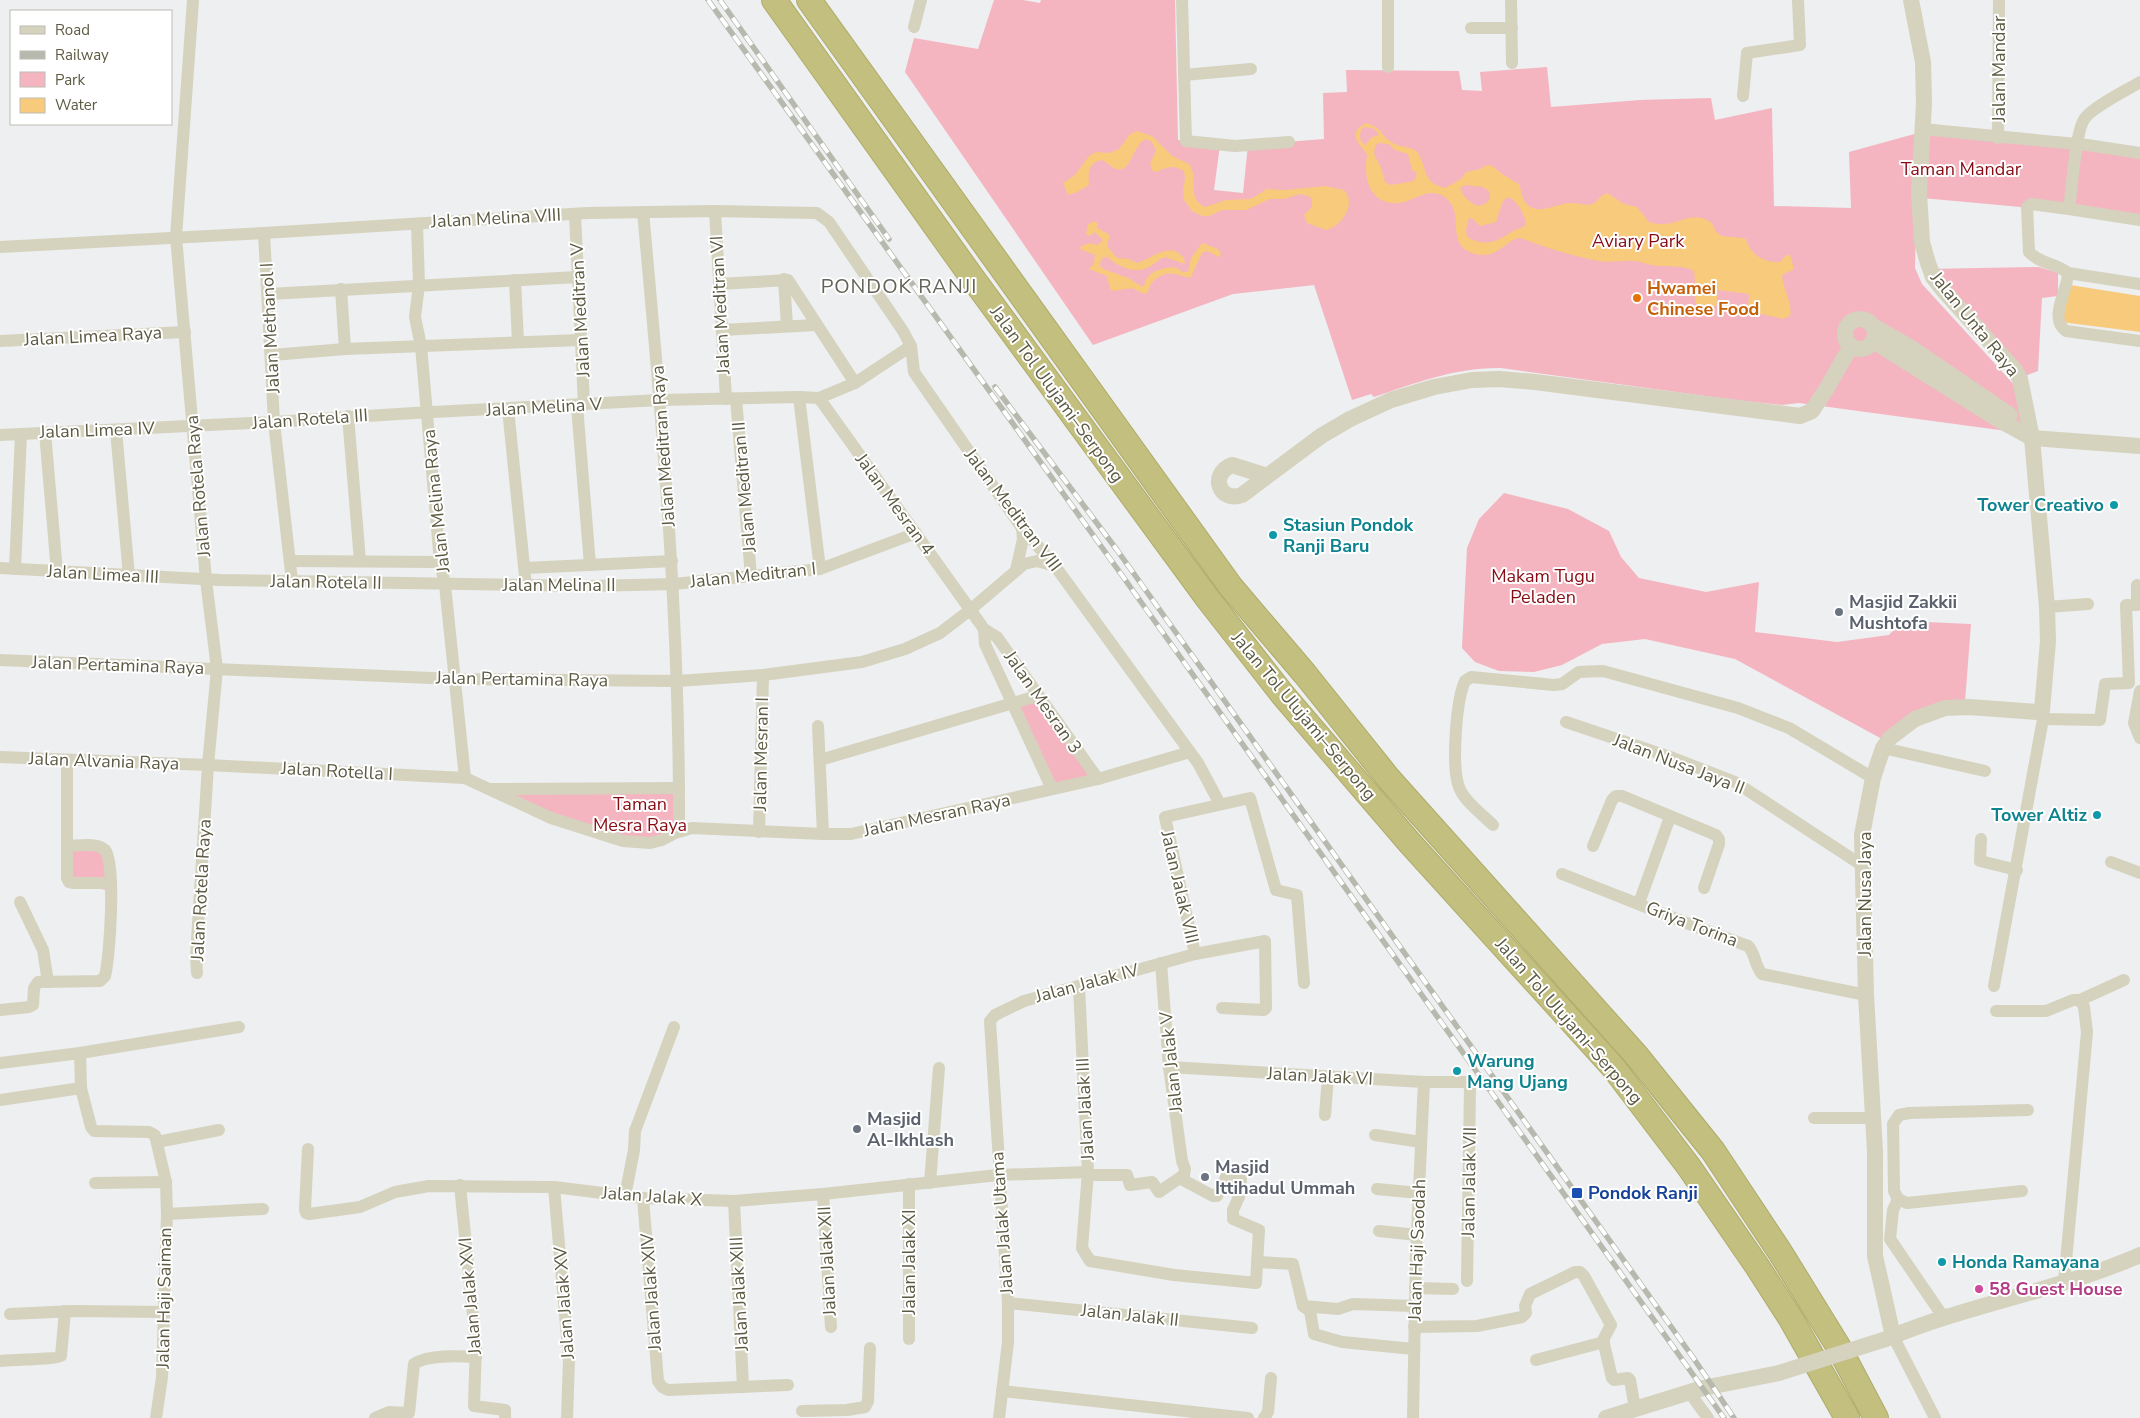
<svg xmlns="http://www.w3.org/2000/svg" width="2140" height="1418" viewBox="0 0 2140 1418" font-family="'Nunito Sans',sans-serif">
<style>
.green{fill:#f4b5c1}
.water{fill:#f7ca7c;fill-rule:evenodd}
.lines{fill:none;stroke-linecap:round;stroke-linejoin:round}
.motorway-casing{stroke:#afab69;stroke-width:26}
.minor{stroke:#d5d2be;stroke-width:12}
.tertiary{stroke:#d5d2be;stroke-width:16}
.motorway{stroke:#c3bf7e;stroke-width:24}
.rail-casing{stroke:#b8b9ae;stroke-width:5.5}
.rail{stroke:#fff;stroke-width:4;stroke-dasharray:11;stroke-linecap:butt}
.tertiary-bridge{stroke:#d5d2be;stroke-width:16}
.food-dot{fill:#e8710a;stroke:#fff;stroke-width:2}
.culture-dot{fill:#0f9aa8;stroke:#fff;stroke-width:2}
.worship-dot{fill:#6b7280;stroke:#fff;stroke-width:2}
.transit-dot{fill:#1a4fb4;stroke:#fff;stroke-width:2}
.hotel-dot{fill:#d1479c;stroke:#fff;stroke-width:2}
.labels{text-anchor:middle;stroke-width:4;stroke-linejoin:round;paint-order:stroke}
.street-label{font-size:18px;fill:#5d5a43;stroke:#fff}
.park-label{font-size:18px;fill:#870b14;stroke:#fff}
.food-label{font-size:18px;font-weight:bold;fill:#c56008;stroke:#fff;text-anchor:start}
.culture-label{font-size:18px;font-weight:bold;fill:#0d838f;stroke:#fff;text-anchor:start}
.worship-label{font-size:18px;font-weight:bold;fill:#5b616d;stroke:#fff;text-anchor:start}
.transit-label{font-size:18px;font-weight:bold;fill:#164399;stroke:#fff;text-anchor:start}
.hotel-label{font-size:18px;font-weight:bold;fill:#b23c85;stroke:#fff;text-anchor:start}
.quarter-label{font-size:20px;letter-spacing:1px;fill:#636359;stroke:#fff}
</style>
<rect width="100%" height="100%" fill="#edeff0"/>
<g class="green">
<path d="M994,0H1023L1040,3L1041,0H1175L1178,140L1220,145L1214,190L1243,193L1248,145L1324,139L1323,93L1347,92L1346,70L1459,71L1462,90L1482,91L1480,72L1547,67L1551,107L1640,100L1711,98L1715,120L1772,108L1774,206L1851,208L1849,152L1918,133L1915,268L1922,284L2018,389L2029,434L1799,403L1782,405L1735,400L1501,368C1457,367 1415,383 1374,397L1371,394L1352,400L1314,285L1233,294L1093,345L905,72L914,38L978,49Z"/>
<polygon points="1919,132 2075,149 2065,211 1922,198"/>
<polygon points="2076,148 2140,157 2140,221 2067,212"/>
<polygon points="2039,267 2058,273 2058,296 2042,298 2038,371 2022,377 1925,269"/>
<polygon points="1504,493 1568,509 1609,531 1621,557 1639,578 1706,592 1759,582 1755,632 1837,642 1889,635 1902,621 1971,624 1965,702 1882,739 1735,659 1645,639 1602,644 1562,665 1534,672 1499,671 1475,662 1462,648 1467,548 1479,519"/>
<polygon points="1036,701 1094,779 1053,786 1018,706"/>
<polygon points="679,788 675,833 637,843 488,789"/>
<polygon points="67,846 106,852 111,892 67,878"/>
</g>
<g class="water">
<path d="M1366,123C1385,129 1379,135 1393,143C1400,148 1413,146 1418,153C1428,170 1422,182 1445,188L1461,179L1466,172L1481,169L1484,166L1491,165L1502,174L1519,184C1521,189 1522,198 1525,202C1536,218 1558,202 1572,203C1579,203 1585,206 1592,204C1598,202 1600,195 1607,193L1624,204L1637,207L1649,222C1678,231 1688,207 1712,223C1719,243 1729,234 1746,239C1750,255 1765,263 1780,262L1786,255H1790L1794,269L1782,275C1783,289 1793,303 1790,316L1783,319L1748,311L1749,294L1718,290L1716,307L1708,304L1701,306L1696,304C1693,294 1696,282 1694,271C1682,265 1673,267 1660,266C1651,266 1643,262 1634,261C1622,260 1611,263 1599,261C1572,256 1547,248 1521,238C1507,237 1498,262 1472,253C1444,243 1467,210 1443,196C1427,187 1415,201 1399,203C1370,206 1363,178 1367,155C1359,142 1346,134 1366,123ZM1366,127L1375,129L1379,135L1372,137L1365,145C1359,141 1359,134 1362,128ZM1378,143L1389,144L1395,150L1408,154L1412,170L1417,173L1414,181L1391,185L1385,182L1380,165L1374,154L1375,146ZM1465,185L1483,187L1490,192C1491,201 1486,204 1478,206C1470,203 1463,197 1460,188ZM1508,197C1517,200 1526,216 1526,225C1521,229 1516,229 1511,232C1497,242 1485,247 1467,237L1466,230L1469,218H1472L1480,226L1496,222L1503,201Z"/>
<path d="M1137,131L1152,136L1172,156L1189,164C1200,179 1185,197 1205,207L1226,200L1251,199L1267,189L1285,190L1325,186L1344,190C1357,203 1342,227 1326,230L1307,223L1304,215L1312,207V200L1309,196L1299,194L1285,199H1270L1246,210H1222L1209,216H1202L1192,211L1184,200L1183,190L1185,178L1184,171C1173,164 1167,167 1156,172L1152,170L1150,163L1156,151L1152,142L1146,139C1133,144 1131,174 1116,169C1111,167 1107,162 1102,160C1088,162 1088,173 1089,185L1077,192L1068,195L1063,183L1075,175L1089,156L1096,152L1109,153L1119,149L1130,134Z"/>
<path d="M1096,221L1098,224L1097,228L1110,235L1107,246L1117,258L1129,259L1137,263C1154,258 1169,240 1184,258L1185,264L1165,257C1157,260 1152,267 1144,269C1133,273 1114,265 1108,257L1102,258L1100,264L1101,268L1128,278L1141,286H1144C1147,271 1161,268 1175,267L1183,272H1188L1191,258L1202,243L1218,249L1221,254L1219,257L1207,251L1202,253L1191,277C1185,278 1181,275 1175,274C1162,271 1150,280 1148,292L1145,294L1132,288L1113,291L1110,289L1107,276L1089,269L1094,263L1095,255L1080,249L1081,246L1090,243L1098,245L1103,240L1095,232L1089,236L1086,234L1088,224Z"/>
<polygon points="2070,285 2140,296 2140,332 2061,322"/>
</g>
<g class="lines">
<defs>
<g id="motorway">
<polyline points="774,0 971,276 1208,599 1283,695 1409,842 1613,1067 1689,1167 1757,1266 1791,1319 1847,1418"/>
<polyline points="809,0 1231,587 1305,674 1389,779 1636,1055 1713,1151 1780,1252 1838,1346 1876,1418"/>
</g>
</defs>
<use href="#motorway" class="motorway-casing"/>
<g class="minor">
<polyline points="193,0 176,237 206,580 217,669 208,765 196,956 197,973"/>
<polyline points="1182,0 1186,141 1235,146 1289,142"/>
<polyline points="1511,0 1512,63"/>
<polyline points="914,27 921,0"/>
<polyline points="1471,28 1512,28"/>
<polyline points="1388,67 1388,0"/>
<polyline points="1184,75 1251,69"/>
<path d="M2140,82C2127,90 2093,107 2085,118C2075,130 2072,191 2069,209L2140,220"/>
<polyline points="1743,96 1747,53 1800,45 1798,0"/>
<polyline points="1922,129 2087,145 2140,153"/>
<polyline points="1998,138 1999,0"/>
<path d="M2069,209L2031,204L2027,207L2029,252C2040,264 2056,263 2068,273L2140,284"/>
<polyline points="715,211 726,399"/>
<path d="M643,212C662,418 680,624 679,831"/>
<polyline points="575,214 584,405"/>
<polyline points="417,224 419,285 415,317 421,346 440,562 445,585 465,778"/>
<polyline points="264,233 274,422 292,581"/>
<polyline points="0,247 264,233 587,213 715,211 817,213 829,222 903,331 911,346 914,372 1022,528 1055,566 1198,763 1220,804"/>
<path d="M2068,273C2068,291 2048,318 2066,331L2140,341"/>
<polyline points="784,279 787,326"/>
<polyline points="515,280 518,342"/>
<polyline points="719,284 788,280 855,383"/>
<polyline points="341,289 345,349"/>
<polyline points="269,294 578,277"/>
<polyline points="722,330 816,325"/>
<polyline points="0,341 185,332"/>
<polyline points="272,355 345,349 581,340"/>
<polyline points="799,397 820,569"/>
<polyline points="819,398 984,629 997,637 1098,779"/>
<polyline points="736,399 751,576"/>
<polyline points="577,406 590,565"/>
<polyline points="508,409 526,586"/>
<polyline points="348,416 360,561"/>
<polyline points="116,430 129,576"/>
<polyline points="45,432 57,572"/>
<polyline points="0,435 274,422 414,413 660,400 799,397 819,398 855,383 911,346"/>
<polyline points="290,561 440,562"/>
<polyline points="0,568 220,580 591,586 674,584 820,569 916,533"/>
<polyline points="525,568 672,561"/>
<polyline points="15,569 21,434"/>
<polyline points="1016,570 1023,539 1022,528"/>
<polyline points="2047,607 2088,604"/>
<polyline points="984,629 985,644 1052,789"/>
<polyline points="0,660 455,679 678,681 763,675 862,662 905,649 940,633 970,610 1024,564 1037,561 1055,566"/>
<polyline points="2140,691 2134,723 2140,738"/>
<polyline points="2043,719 2100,720 2105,684 2129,683 2126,605 2137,605 2137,585"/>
<polyline points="1566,722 1673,758 1735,782 1863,866"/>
<polyline points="818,726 823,834"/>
<polyline points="1883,748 1985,771"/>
<polyline points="0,757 208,765 465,778 551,818 623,841 650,843 662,840 675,833 692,828 823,834 851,834 1098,779 1190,752"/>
<polyline points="67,760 67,878 69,882 74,883 111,883"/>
<polyline points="820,760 1037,696"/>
<polyline points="492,789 679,788"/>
<path d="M1493,825C1482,814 1462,800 1458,784C1452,763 1456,700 1465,681L1471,677L1554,685L1562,684L1579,672L1603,671L1738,708L1789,728L1873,778"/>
<polyline points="759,832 763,675"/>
<polyline points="1981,839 1980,861 2017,870"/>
<polyline points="1593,846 1612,800 1616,796 1622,796 1716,835 1719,839 1719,844 1704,888"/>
<polyline points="2111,862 2140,873"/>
<path d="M1562,874C1624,898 1686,924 1748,946C1756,954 1754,965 1762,974L1866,995"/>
<polyline points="20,902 43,950 48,982"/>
<polyline points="1639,903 1670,817"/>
<polyline points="1195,954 1165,817 1250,798 1276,890 1297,895 1304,983"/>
<polyline points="1079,986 1088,1172 1082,1248 1090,1261 1174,1275 1256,1283 1259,1230 1233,1219 1233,1210 1239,1197 1241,1180 1227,1175 1217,1196 1213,1196 1183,1180 1185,1169 1182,1161 1169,1067 1161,963"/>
<polyline points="1994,986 2043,719 2042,710"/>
<polyline points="2080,1000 2124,980"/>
<path d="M0,1010L29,1007L33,1005L34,988L38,982L100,981L105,976C110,957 116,863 105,850C98,842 77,846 67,846"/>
<polyline points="1996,1011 2046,1011 2073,1000 2080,1000 2084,1007 2087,1032 2064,1283"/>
<polyline points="80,1053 239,1027"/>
<polyline points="0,1063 80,1053 81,1088 91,1127 94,1131 149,1132 155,1135 166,1182 167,1214"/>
<polyline points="1169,1067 1424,1082 1467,1082 1470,1086 1467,1281"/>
<polyline points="0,1100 81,1088"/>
<polyline points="1325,1115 1328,1077"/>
<polyline points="1814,1118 1873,1118"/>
<polyline points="1375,1135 1421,1142"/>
<polyline points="157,1142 219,1130"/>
<polyline points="308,1149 305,1209 306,1213 309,1214 360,1207 395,1192 429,1186 554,1187 643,1198 734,1201 823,1194 998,1175 1088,1172"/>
<polyline points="1087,1175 1127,1175 1130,1185 1152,1182 1159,1192 1184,1175"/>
<polyline points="95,1183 166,1182"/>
<polyline points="930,1183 939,1068"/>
<polyline points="909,1184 909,1339"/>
<polyline points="460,1185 476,1345 474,1406 505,1410 505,1418"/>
<polyline points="554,1187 569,1360 567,1418"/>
<polyline points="1377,1189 1419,1193"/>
<polyline points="2022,1191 1907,1203 1898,1199 1894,1191 1893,1124 1899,1115 1909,1113 2028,1110"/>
<polyline points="823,1194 831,1327"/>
<polyline points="625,1196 634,1150 635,1131 674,1027"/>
<polyline points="643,1198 658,1381 662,1387 668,1390 788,1385"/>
<polyline points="1898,1199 1893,1210 1890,1239 1944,1318"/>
<polyline points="734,1201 743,1387"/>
<polyline points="1379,1231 1417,1235"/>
<polyline points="1257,1262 1293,1264 1303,1306 1310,1311 1314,1334 1342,1342 1414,1349"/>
<polyline points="1415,1288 1453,1289"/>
<polyline points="1008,1303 1252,1328"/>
<polyline points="1303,1306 1338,1309 1353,1304 1415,1306"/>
<polyline points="10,1314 75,1311 164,1312"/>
<polyline points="1414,1327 1477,1326 1522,1317 1526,1313 1525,1306 1530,1294 1575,1272 1580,1272 1584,1276 1611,1325 1603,1340 1612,1378 1614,1380 1628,1378 1630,1380 1635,1408"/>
<polyline points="1893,1336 1935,1418"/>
<polyline points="1536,1360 1604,1342"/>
<path d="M0,1361C10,1360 58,1359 61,1356L65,1311"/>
<polyline points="1002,1391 1248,1418"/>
<polyline points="1689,1392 1708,1418"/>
<polyline points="802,1411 847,1410 865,1407 868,1401 870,1348"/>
<polyline points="156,1418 162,1377 167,1214 263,1209"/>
<path d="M375,1418L389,1412L409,1413L414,1364C428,1354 460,1356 476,1357"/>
<polyline points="999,1418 1008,1342 1008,1303 990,1021 995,1015 1024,1001 1195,954 1265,941 1266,1008 1264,1010 1222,1008"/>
<polyline points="1264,1418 1268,1412 1271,1378"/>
<polyline points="1413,1418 1416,1254 1424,1082"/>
</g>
<g class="tertiary">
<circle cx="1860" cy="334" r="15"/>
<polyline points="1873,326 1913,349 2010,415"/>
<polyline points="1873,341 1999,420 2032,438 2140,446"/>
<path d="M1267,476L1232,465C1209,474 1219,503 1242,495L1321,436L1350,419L1391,400L1434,387L1472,380L1499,379L1535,382L1800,416L1812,411L1827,388L1851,346"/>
<polyline points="1893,1336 1875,1256 1875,1151 1866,995 1862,835 1873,778 1883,748 1890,738 1915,719 1945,708 1969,707 2037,712 2042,710 2048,641 2047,607 2032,438 2020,379 2015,370 1944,291 1933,277 1928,263 1922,242 1919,193 1924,103 1923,62 1911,0"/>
<path d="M1886,1339C1969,1304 2058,1291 2140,1255"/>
<polyline points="1606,1418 1703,1388 1779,1373"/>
</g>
<use href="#motorway" class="motorway"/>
<defs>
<g id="rail">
<polyline points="708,0 1106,553 1724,1418"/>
<polyline points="720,0 889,239"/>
<polyline points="995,387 1117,550 1692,1356 1734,1418"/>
</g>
</defs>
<use href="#rail" class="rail-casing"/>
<use href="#rail" class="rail"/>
<polyline class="tertiary-bridge" points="1779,1373 1886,1339"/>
</g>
<circle class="food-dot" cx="1637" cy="298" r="5"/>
<g class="culture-dot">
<circle cx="2114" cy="505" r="5"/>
<circle cx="1273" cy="535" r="5"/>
<circle cx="2097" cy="815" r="5"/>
<circle cx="1457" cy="1071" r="5"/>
<circle cx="1942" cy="1262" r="5"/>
</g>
<g class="worship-dot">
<circle cx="1839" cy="612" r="5"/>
<circle cx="857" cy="1129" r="5"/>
<circle cx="1205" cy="1177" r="5"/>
</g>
<rect class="transit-dot" x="1571" y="1187" width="12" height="12" rx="2.5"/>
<circle class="hotel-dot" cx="1979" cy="1289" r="5"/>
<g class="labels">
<g class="street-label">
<text transform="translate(1999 69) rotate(-90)" y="6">Jalan Mandar</text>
<text transform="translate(496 218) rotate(-3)" y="6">Jalan Melina VIII</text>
<text transform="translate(720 305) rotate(-93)" y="6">Jalan Meditran VI</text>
<text transform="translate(580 310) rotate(-93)" y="6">Jalan Meditran V</text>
<text transform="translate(1975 324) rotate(51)" y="6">Jalan Unta Raya</text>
<text transform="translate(270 328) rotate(-93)" y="6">Jalan Methanol I</text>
<text transform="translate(93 336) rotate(-3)" y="6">Jalan Limea Raya</text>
<text transform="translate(1057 394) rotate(54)" y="6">Jalan Tol Ulujami–Serpong</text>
<text transform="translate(544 407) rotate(-3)" y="6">Jalan Melina V</text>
<text transform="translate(310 419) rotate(-4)" y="6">Jalan Rotela III</text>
<text transform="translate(97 430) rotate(-2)" y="6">Jalan Limea IV</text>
<text transform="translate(663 446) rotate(-94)" y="6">Jalan Meditran Raya</text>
<text transform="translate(198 486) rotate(-95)" y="6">Jalan Rotela Raya</text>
<text transform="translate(744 487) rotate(-95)" y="6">Jalan Meditran II</text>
<text transform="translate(436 501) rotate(-96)" y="6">Jalan Melina Raya</text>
<text transform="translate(895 504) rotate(54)" y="6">Jalan Mesran 4</text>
<text transform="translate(1013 510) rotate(53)" y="6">Jalan Meditran VIII</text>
<text transform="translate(103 574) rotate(3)" y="6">Jalan Limea III</text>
<text transform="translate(753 575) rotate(-6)" y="6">Jalan Meditran I</text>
<text transform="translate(326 582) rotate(1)" y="6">Jalan Rotela II</text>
<text x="559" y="591">Jalan Melina II</text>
<text transform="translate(118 665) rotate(2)" y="6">Jalan Pertamina Raya</text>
<text transform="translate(522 679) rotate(1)" y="6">Jalan Pertamina Raya</text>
<text transform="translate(1043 702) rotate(55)" y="6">Jalan Mesran 3</text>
<text transform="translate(1304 716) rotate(50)" y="6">Jalan Tol Ulujami–Serpong</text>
<text transform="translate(761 754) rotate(-89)" y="6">Jalan Mesran I</text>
<text transform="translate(104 761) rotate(2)" y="6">Jalan Alvania Raya</text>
<text transform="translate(1679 764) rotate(21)" y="6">Jalan Nusa Jaya II</text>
<text transform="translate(337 771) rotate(3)" y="6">Jalan Rotella I</text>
<text transform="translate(937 815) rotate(-12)" y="6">Jalan Mesran Raya</text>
<text transform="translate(1180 887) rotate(77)" y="6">Jalan Jalak VIII</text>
<text transform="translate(201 890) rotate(-87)" y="6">Jalan Rotela Raya</text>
<text transform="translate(1865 894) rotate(-90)" y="6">Jalan Nusa Jaya</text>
<text transform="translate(1692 924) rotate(21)" y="6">Griya Torina</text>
<text transform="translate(1087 983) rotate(-15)" y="6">Jalan Jalak IV</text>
<text transform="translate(1569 1021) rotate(49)" y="6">Jalan Tol Ulujami–Serpong</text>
<text transform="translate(1171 1062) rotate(-96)" y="6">Jalan Jalak V</text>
<text transform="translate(1320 1076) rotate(3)" y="6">Jalan Jalak VI</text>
<text transform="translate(1085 1109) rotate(-93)" y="6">Jalan Jalak III</text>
<text transform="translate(1469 1182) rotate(-89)" y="6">Jalan Jalak VII</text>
<text transform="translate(652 1196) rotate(4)" y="6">Jalan Jalak X</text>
<text transform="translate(1002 1223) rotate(-94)" y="6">Jalan Jalak Utama</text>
<text transform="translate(1417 1250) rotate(-88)" y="6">Jalan Haji Saodah</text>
<text transform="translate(827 1261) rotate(-93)" y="6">Jalan Jalak XII</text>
<text transform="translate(909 1262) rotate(-90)" y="6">Jalan Jalak XI</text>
<text transform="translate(651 1292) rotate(-94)" y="6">Jalan Jalak XIV</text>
<text transform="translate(739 1294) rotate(-93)" y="6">Jalan Jalak XIII</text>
<text transform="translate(470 1296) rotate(-95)" y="6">Jalan Jalak XVI</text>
<text transform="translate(164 1298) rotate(-89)" y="6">Jalan Haji Saiman</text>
<text transform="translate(564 1303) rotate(-94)" y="6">Jalan Jalak XV</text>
<text transform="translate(1130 1315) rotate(6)" y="6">Jalan Jalak II</text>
</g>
<g class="park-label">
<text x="1961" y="175">Taman Mandar</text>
<text x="1638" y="247">Aviary Park</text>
<text x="1543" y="582">Makam Tugu<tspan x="1543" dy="21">Peladen</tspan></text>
<text x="640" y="810">Taman<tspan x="640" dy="21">Mesra Raya</tspan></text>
</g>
<g class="food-label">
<text x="1647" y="294">Hwamei<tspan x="1647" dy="21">Chinese Food</tspan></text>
</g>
<g class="culture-label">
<text x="2104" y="511" text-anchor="end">Tower Creativo</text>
<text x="1283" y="531">Stasiun Pondok<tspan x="1283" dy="21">Ranji Baru</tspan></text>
<text x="2087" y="821" text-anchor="end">Tower Altiz</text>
<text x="1467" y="1067">Warung<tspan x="1467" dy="21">Mang Ujang</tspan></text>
<text x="1952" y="1268">Honda Ramayana</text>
</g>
<g class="worship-label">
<text x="1849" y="608">Masjid Zakkii<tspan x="1849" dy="21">Mushtofa</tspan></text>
<text x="867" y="1125">Masjid<tspan x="867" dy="21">Al-Ikhlash</tspan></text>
<text x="1215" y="1173">Masjid<tspan x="1215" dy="21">Ittihadul Ummah</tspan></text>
</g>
<g class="transit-label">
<text x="1588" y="1199">Pondok Ranji</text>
</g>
<g class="hotel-label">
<text x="1989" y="1295">58 Guest House</text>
</g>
<g class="quarter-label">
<text x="899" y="293">PONDOK RANJI</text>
</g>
</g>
<rect x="10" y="10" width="162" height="115" fill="#ffffff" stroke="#bebdb4"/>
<rect x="20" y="26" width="25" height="8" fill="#d5d2be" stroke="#bebdb4"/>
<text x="55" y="35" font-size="15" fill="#5d5a43">Road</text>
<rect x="20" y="51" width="25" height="8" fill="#b8b9ae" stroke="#bebdb4"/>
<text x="55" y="60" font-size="15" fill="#5d5a43">Railway</text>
<rect x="20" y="72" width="25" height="15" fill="#f4b5c1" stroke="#bebdb4"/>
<text x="55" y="85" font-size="15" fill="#5d5a43">Park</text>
<rect x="20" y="98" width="25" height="15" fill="#f7ca7c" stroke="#bebdb4"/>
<text x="55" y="110" font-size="15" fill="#5d5a43">Water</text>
</svg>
